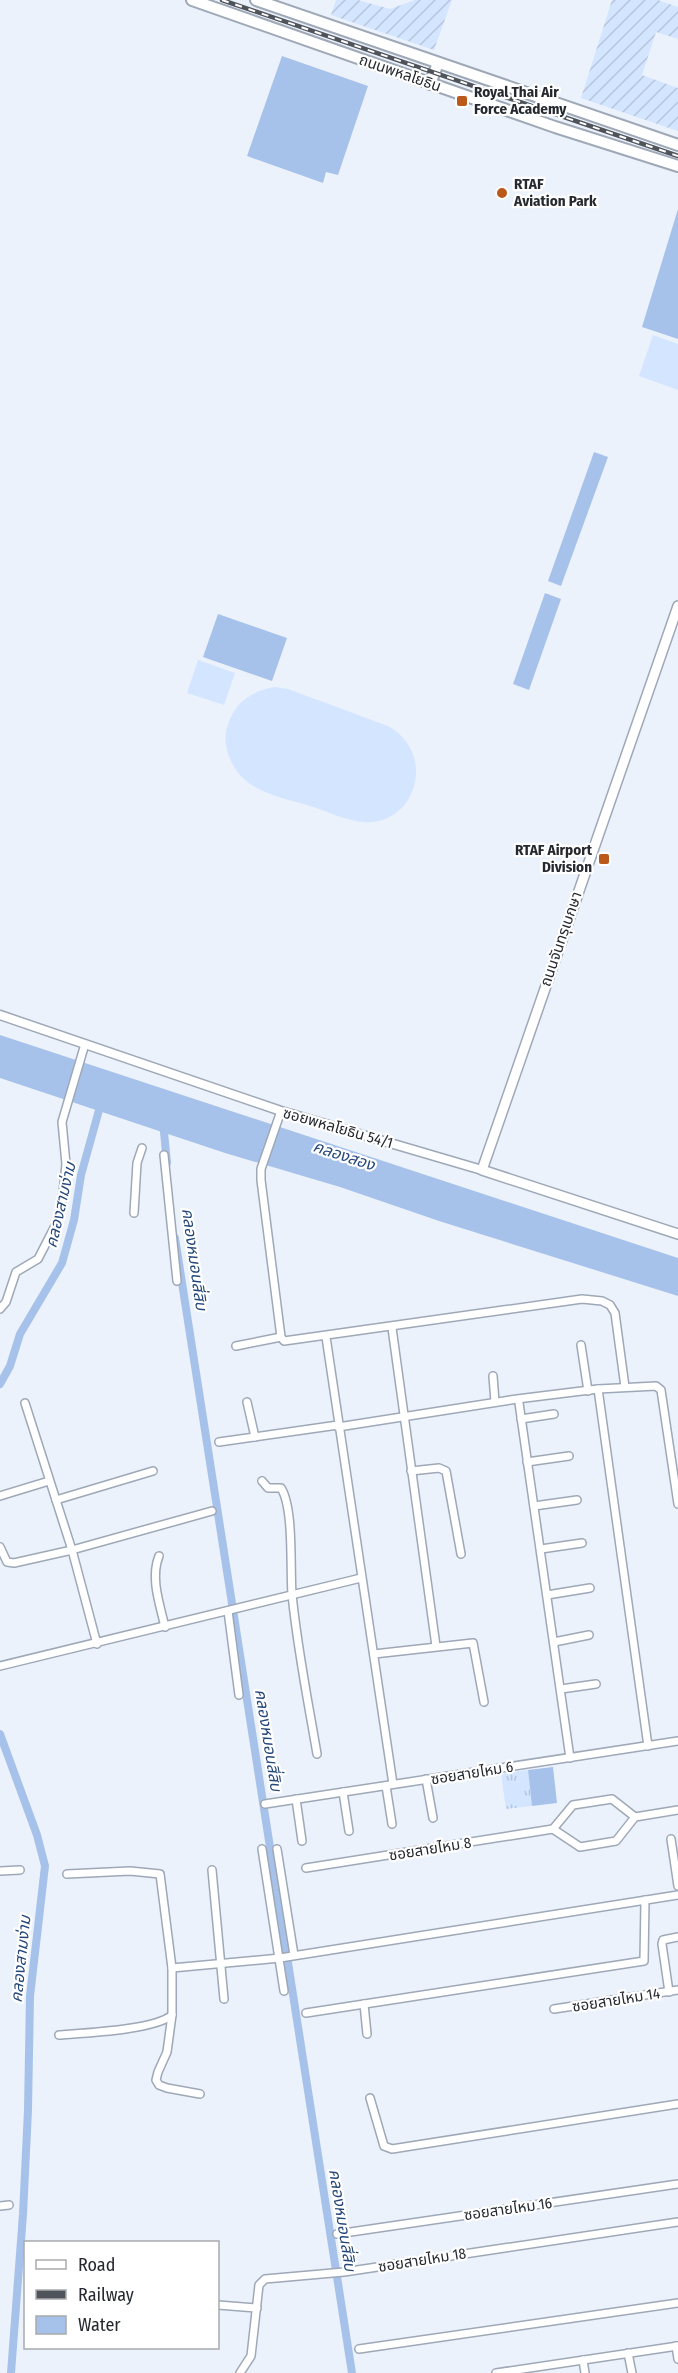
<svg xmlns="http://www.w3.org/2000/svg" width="678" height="2373" viewBox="0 0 678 2373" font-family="'Fira Sans Condensed','Noto Sans Thai',sans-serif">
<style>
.grass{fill:#d3e5ff}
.park{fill:url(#park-tufts)}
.garden{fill:url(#garden-furrows)}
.water{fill:#a7c2ea}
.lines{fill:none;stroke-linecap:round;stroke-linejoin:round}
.canal{stroke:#a7c2ea;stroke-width:8}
.minor-casing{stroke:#9ea8b7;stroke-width:10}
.tertiary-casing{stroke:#9ea8b7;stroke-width:11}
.secondary-casing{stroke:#9ea8b7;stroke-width:12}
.primary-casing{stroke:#9ea8b7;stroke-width:14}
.minor{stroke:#fff;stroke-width:7}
.tertiary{stroke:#fff;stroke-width:8}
.secondary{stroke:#fff;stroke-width:9}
.primary{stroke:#fff;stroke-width:10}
.rail-casing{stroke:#4f535a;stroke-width:4.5}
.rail{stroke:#fff;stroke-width:2;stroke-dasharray:7;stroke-linecap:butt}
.poi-dot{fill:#ba5919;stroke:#fff;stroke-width:2}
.labels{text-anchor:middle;stroke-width:4.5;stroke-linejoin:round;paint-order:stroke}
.street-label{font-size:15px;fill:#262a30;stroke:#fff}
.poi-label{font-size:15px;font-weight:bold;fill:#262a30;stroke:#fff;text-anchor:start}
.water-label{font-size:16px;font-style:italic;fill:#254779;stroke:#fff}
</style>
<defs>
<pattern id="park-tufts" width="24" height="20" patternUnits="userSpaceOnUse" patternTransform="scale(1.5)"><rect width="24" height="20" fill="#d3e5ff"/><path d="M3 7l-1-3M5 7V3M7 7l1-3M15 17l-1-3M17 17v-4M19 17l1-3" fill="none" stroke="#b5c5db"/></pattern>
<pattern id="garden-furrows" width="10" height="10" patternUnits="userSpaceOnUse" patternTransform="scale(1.5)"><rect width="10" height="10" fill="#d3e5ff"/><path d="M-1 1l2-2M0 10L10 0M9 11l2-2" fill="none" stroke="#b5c5db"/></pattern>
</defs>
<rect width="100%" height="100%" fill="#ebf2fc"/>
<g class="grass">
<polygon points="653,335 678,344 678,390 639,376"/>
<polygon points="198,660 235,673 224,705 187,693"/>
<path d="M275,687L288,689L388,726C404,735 415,750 416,769C417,800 394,825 362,822C345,820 326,811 310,806C287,799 261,795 243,778C231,767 222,745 227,728C233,704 250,691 275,687Z"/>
</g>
<polygon class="park" points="528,1770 532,1806 506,1809 501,1774"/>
<g class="garden">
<polygon points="336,0 358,0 390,9 415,0 452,0 434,50 331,15"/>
<polygon points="612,0 658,0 678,7 678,39 656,32 642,75 678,88 678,131 581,98"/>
</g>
<g class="water">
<polygon points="282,56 368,86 338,175 326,172 323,183 247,156"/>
<polygon points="678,209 678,339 642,327"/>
<polygon points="594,452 608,457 561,586 548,581"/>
<polygon points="545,593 561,599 529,690 513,684"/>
<polygon points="218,614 287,638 272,681 203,657"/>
<polygon points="0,1035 678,1258 678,1296 439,1221 340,1187 225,1153 0,1078"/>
<polygon points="553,1767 557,1803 532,1806 528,1770"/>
</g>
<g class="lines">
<g class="canal">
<polyline points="163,1122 167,1163"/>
<polyline points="175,1238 352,2373"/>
<polyline points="0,1384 10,1366 20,1334 62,1263 74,1220 81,1175 101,1103"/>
<polyline points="0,1734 37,1835 45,1866 30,1996 28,2110 23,2214 11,2373"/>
</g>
<defs>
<g id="minor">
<polyline points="281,1111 261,1169 261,1180 281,1337 284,1341 582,1299 602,1301 610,1305 615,1313 625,1387"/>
<polyline points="164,1155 177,1281"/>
<polyline points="134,1213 137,1163 142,1148"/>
<polyline points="0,1309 6,1302 16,1272 38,1259 56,1224 62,1203 66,1164 62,1122 85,1044"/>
<polyline points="392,1328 436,1646"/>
<polyline points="326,1337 393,1784"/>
<polyline points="581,1345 588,1391"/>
<polyline points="236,1346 281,1337"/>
<polyline points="493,1376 495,1402"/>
<polyline points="598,1389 648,1746"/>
<polyline points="247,1402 255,1437"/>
<polyline points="25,1403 72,1550 97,1644"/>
<polyline points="519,1403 570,1758"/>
<polyline points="521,1419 554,1414"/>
<polyline points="338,1427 517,1399 598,1389 656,1386 661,1390 678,1504"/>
<polyline points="219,1442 338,1425"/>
<polyline points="527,1462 569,1456"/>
<polyline points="411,1471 439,1468 446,1471 461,1554"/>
<path d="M262,1481L268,1488H281C294,1508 290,1569 292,1594C297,1647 308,1701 317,1754"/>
<polyline points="0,1496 49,1481"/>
<polyline points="56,1500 153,1471"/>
<polyline points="534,1506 577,1500"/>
<polyline points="0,1547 7,1562 14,1563 72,1550 212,1511"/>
<polyline points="541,1549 582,1543"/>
<path d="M159,1556C150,1578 160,1605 165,1627"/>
<polyline points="547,1595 590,1588"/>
<polyline points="228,1611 239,1695"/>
<polyline points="554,1642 589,1635"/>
<polyline points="374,1654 473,1643 484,1702"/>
<polyline points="0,1666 361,1578"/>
<polyline points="561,1689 596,1684"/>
<polyline points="426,1779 433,1818"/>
<polyline points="386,1786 392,1824"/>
<polyline points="343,1792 349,1831"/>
<polyline points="296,1799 302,1841"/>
<polyline points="265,1804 678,1741"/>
<polyline points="553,1829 580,1847 616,1841 635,1817 678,1810"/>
<polyline points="671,1839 678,1886"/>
<polyline points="262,1849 284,1991"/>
<polyline points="277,1849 294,1955"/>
<polyline points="306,1868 553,1829 573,1805 612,1799 635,1817"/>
<polyline points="212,1870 224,1999"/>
<polyline points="0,1871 20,1870"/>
<polyline points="172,1968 280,1958 678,1895"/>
<polyline points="669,1992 662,1944 663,1940 678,1937"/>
<polyline points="364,2004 367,2034"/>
<polyline points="554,2009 678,1990"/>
<polyline points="306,2013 644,1961 645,1900"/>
<polyline points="172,2015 167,2052 158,2072 156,2080 159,2085 167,2088 200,2094"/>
<path d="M59,2035C84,2033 155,2030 172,2015V1968L160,1874L130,1871L67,1874"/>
<polyline points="370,2098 384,2146 392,2149 678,2104"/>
<polyline points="0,2206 9,2205"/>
<polyline points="337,2234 678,2184"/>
<polyline points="218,2305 257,2308"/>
<polyline points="676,2346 678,2359"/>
<polyline points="359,2349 678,2303"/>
<polyline points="628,2353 632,2373"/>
<polyline points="583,2360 585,2373"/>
<polyline points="240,2373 251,2356 259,2285 265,2279 344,2272 678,2222"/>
<polyline points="496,2373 678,2346"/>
</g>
<polyline id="tertiary" points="0,1015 281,1111 482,1170"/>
<polyline id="secondary" points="678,606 482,1170 678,1234"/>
<g id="primary">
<polyline points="192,0 555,127 678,166"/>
<polyline points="256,0 678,145"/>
<polyline points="430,84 438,63"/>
</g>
</defs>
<use href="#minor" class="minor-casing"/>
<use href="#tertiary" class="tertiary-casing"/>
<use href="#secondary" class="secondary-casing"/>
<use href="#primary" class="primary-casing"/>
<use href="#minor" class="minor"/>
<use href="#tertiary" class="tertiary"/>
<use href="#secondary" class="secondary"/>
<use href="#primary" class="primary"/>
<defs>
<polyline id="rail" points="222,0 678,156"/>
</defs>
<use href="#rail" class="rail-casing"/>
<use href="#rail" class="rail"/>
</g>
<g class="poi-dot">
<rect x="456" y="95" width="12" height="12" rx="3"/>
<circle cx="502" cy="193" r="6"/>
<rect x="598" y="853" width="12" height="12" rx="3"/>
</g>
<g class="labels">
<g class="street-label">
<text transform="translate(400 73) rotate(19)" y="5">ถนนพหลโยธิน</text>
<text transform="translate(561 939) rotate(-71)" y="5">ถนนจันทรุเบกษา</text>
<text transform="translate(338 1128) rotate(16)" y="5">ซอยพหลโยธิน 54/1</text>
<text transform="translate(472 1773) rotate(-9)" y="5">ซอยสายไหม 6</text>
<text transform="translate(430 1849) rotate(-9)" y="5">ซอยสายไหม 8</text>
<text transform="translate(616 2000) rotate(-9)" y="5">ซอยสายไหม 14</text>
<text transform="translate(508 2209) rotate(-8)" y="5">ซอยสายไหม 16</text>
<text transform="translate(422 2260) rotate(-9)" y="5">ซอยสายไหม 18</text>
</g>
<g class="poi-label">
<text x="474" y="97">Royal Thai Air<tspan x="474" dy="17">Force Academy</tspan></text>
<text x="514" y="189">RTAF<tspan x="514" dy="17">Aviation Park</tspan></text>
<text x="592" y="855" text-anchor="end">RTAF Airport<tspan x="592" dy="17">Division</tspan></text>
</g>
<g class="water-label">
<text transform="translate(344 1155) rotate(18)" y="6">คลองสอง</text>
<text transform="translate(60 1205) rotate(-77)" y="6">คลองสามง่าม</text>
<text transform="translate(195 1259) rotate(82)" y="6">คลองหมอนสี่สิบ</text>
<text transform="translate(269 1740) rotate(81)" y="6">คลองหมอนสี่สิบ</text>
<text transform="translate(20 1959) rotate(-84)" y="6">คลองสามง่าม</text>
<text transform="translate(343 2220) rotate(81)" y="6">คลองหมอนสี่สิบ</text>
</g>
</g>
<rect x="24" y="2241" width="195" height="108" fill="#ffffff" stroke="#a8aaac" stroke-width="1.5"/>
<rect x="36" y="2260" width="30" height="9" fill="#ffffff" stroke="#a8aaac" stroke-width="1.5"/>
<text x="78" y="2271" font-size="18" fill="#262a30">Road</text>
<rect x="36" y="2290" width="30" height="9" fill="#4f535a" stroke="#a8aaac" stroke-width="1.5"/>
<text x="78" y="2301" font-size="18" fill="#262a30">Railway</text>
<rect x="36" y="2316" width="30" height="18" fill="#a7c2ea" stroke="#a8aaac" stroke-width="1.5"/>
<text x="78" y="2331" font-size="18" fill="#262a30">Water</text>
</svg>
